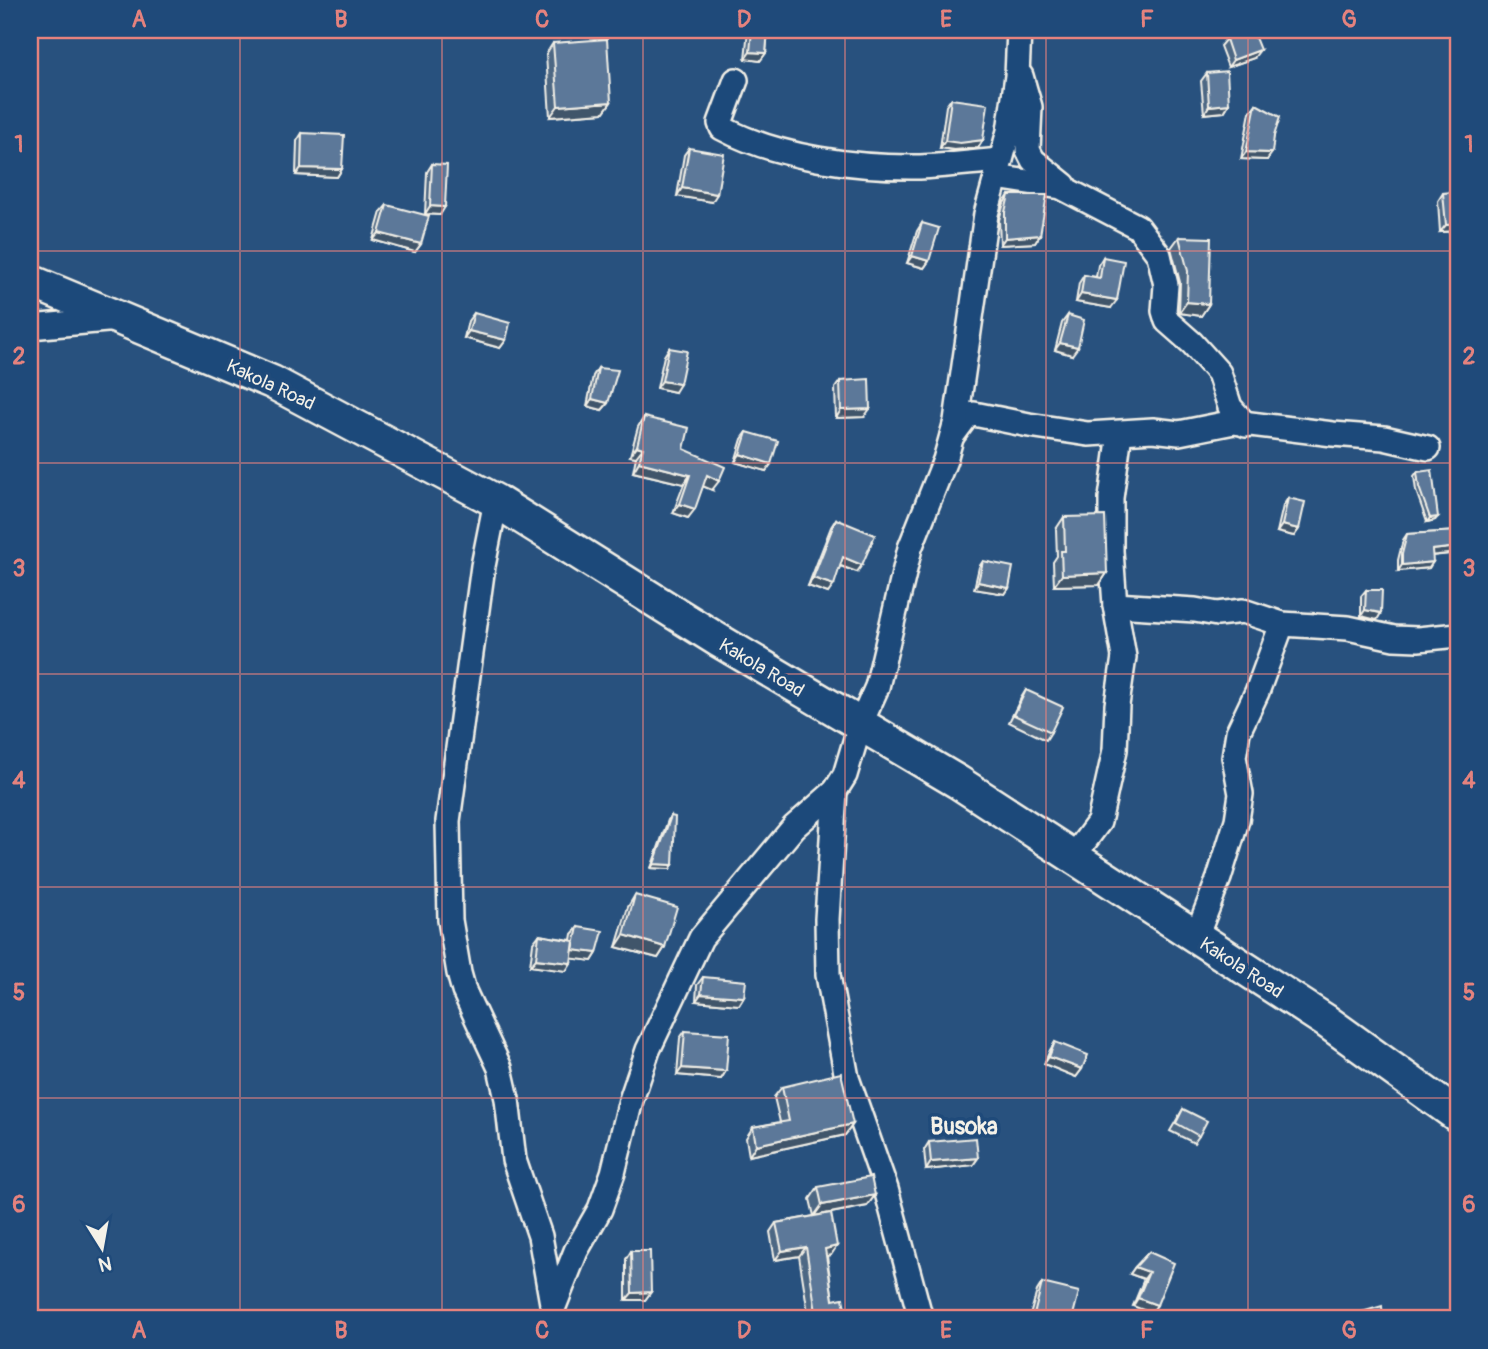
<svg xmlns="http://www.w3.org/2000/svg" width="1488" height="1349" viewBox="0 0 1488 1349" font-family="Pangolin,sans-serif">
<style>
.lines{fill:none;stroke-linecap:round;stroke-linejoin:round}
.minor-casing{stroke:#f4f1e8;stroke-width:28}
.secondary-casing{stroke:#f4f1e8;stroke-width:37}
.minor{stroke:#1f4a7a;stroke-width:23}
.secondary{stroke:#1f4a7a;stroke-width:32}
.wall{fill:#4e6784;stroke:#f4f1e8;stroke-width:2}
.shaded-wall{fill:#40546b;stroke:#f4f1e8;stroke-width:2}
.building{fill:#5b7899;stroke:#f4f1e8;stroke-width:2}
.grid{fill:none;stroke:#e4827e;stroke-width:2;stroke-opacity:0.55}
.labels{text-anchor:middle;stroke-width:7;stroke-linejoin:round;paint-order:stroke}
.street-label{font-size:19px;fill:#f4f1e8;stroke:#1f4a7a}
.quarter-label{font-size:23px;font-weight:bold;fill:#f4f1e8;stroke:#1f4a7a}
.neatline{fill:none;stroke:#e4827e;stroke-width:2.5}
.grid-label{font-size:23px;text-anchor:middle;font-weight:bold;fill:#e4827e}
</style>
<rect width="100%" height="100%" fill="#28517e"/>
<filter id="ink" filterUnits="userSpaceOnUse"><feTurbulence type="fractalNoise" baseFrequency=".0143" numOctaves="2"/><feDisplacementMap in="SourceGraphic" scale="14" xChannelSelector="R" yChannelSelector="G"/><feConvolveMatrix kernelMatrix="1 2 1 2 8 2 1 2 1" color-interpolation-filters="sRGB"/></filter>
<g filter="url(#ink)">
<g class="lines">
<defs>
<g id="minor">
<polyline points="1021,76 1030,107 1028,150 1033,160 1064,185"/>
<path d="M736,80L720,123L722,128C778,158 857,168 920,167C947,166 974,162 1000,160"/>
<polyline points="996,177 1061,187 1138,227 1159,255 1166,285 1164,311 1167,321 1192,343 1219,373 1230,407 1246,425"/>
<polyline points="30,327 118,319"/>
<polyline points="952,436 967,416 974,414 1029,425 1088,434 1153,430 1179,433 1234,422 1333,434 1384,438 1428,448"/>
<polyline points="496,501 483,566 448,821 450,920 459,973 464,991 500,1068 507,1099 514,1160 540,1236 553,1309"/>
<polyline points="1115,605 1195,610 1217,614 1243,611 1282,624 1348,628 1394,638 1418,639 1458,635"/>
<polyline points="1073,857 1099,822 1115,750 1117,705 1124,657 1115,605 1111,551 1111,498 1120,433"/>
<polyline points="1196,937 1219,878 1237,820 1241,794 1234,757 1238,732 1257,692 1282,624"/>
<polyline points="553,1309 576,1251 600,1209 613,1173 631,1100 648,1050 701,938 794,827 835,791"/>
<polyline points="921,1319 886,1189 847,1078 828,975 827,919 835,791 845,775 860,725 877,687 910,548 945,460 956,421 986,214 1009,131 1017,76 1019,30"/>
</g>
<polyline id="secondary" points="30,281 272,382 496,501 718,640 958,782 1326,1021 1458,1116"/>
</defs>
<use href="#minor" class="minor-casing"/>
<use href="#secondary" class="secondary-casing"/>
<use href="#minor" class="minor"/>
<use href="#secondary" class="secondary"/>
</g>
<g class="wall">
<polygon points="748,30 768,30 766,53 760,61 745,59"/>
<polygon points="1226,39 1254,58 1228,67 1220,46"/>
<polygon points="553,43 611,102 603,113 550,117 546,54"/>
<polygon points="1207,73 1229,104 1224,112 1204,114 1201,81"/>
<polygon points="951,99 983,140 978,148 954,150 940,148 946,106"/>
<polygon points="1256,104 1274,136 1267,160 1241,159 1250,112"/>
<polygon points="302,133 342,169 337,177 296,175 297,141"/>
<polygon points="689,148 712,202 677,196 684,155"/>
<polygon points="432,164 440,215 425,214 427,172"/>
<polygon points="1458,192 1458,231 1440,232 1438,201 1443,193"/>
<polygon points="1009,195 1040,235 1035,243 1000,245 999,220 1004,203"/>
<polygon points="387,205 421,244 415,252 373,240 381,212"/>
<polygon points="922,223 929,261 924,268 907,263 917,231"/>
<polygon points="1179,237 1209,304 1201,316 1179,313 1180,282 1171,248"/>
<polygon points="1103,257 1111,308 1076,302 1079,283 1084,275 1096,277 1098,265"/>
<polygon points="474,313 506,340 500,348 464,338 468,321"/>
<polygon points="1068,315 1072,355 1055,350 1062,323"/>
<polygon points="669,348 675,392 657,388 664,356"/>
<polygon points="598,368 608,403 602,410 587,406 593,376"/>
<polygon points="840,381 864,417 836,418 835,388"/>
<polygon points="644,417 684,449 712,490 703,486 688,518 673,513 684,484 633,472 636,457 630,456 638,427"/>
<polygon points="747,432 771,464 766,471 735,462 742,439"/>
<polygon points="1417,472 1435,520 1427,522 1416,491 1414,476"/>
<polygon points="1288,498 1299,529 1294,536 1277,532 1283,506"/>
<polygon points="1064,517 1107,573 1099,585 1054,586 1053,562 1057,556 1056,529"/>
<polygon points="836,519 857,572 840,566 828,593 808,586 831,527"/>
<polygon points="1458,531 1458,553 1432,556 1429,568 1398,571 1398,560 1403,540 1407,534"/>
<polygon points="983,561 1009,588 1005,594 974,589 979,567"/>
<polygon points="1366,590 1377,620 1361,616 1361,596"/>
<polygon points="1026,690 1051,732 1046,740 1009,722 1021,698"/>
<polygon points="671,816 670,869 651,868 668,820"/>
<polygon points="635,895 665,947 658,958 616,947 628,907"/>
<polygon points="578,927 597,953 592,961 571,958 566,971 530,966 533,943 539,935 571,940 572,934"/>
<polygon points="703,977 744,997 739,1005 696,1001 697,985"/>
<polygon points="685,1031 726,1071 721,1079 677,1075 680,1038"/>
<polygon points="1055,1042 1082,1069 1076,1077 1044,1064 1050,1050"/>
<polygon points="782,1087 853,1124 845,1135 749,1156 746,1138 753,1127 780,1122 774,1097"/>
<polygon points="1183,1109 1199,1136 1194,1143 1170,1131"/>
<polygon points="929,1142 978,1158 973,1165 926,1170 924,1150"/>
<polygon points="818,1187 875,1195 867,1206 831,1213 831,1255 827,1256 833,1300 846,1313 841,1319 809,1319 799,1256 775,1260 770,1232 776,1223 814,1216 810,1199"/>
<polygon points="631,1251 651,1292 645,1300 626,1300 626,1259"/>
<polygon points="1149,1252 1157,1305 1151,1313 1133,1306 1144,1279 1130,1274 1135,1267"/>
<polygon points="1042,1283 1072,1319 1029,1319 1037,1291"/>
<polygon points="1362,1312 1383,1319 1357,1319"/>
</g>
<g class="shaded-wall">
<polygon points="1260,50 1254,58 1228,67 1233,60"/>
<polygon points="750,52 766,53 760,61 745,59"/>
<polygon points="611,102 603,113 550,117 558,106"/>
<polygon points="1229,104 1224,112 1204,114 1209,106"/>
<polygon points="983,140 978,148 954,150 940,148 945,141"/>
<polygon points="1246,152 1272,153 1267,160 1241,159"/>
<polygon points="301,168 342,169 337,177 296,175"/>
<polygon points="682,188 717,194 712,202 677,196"/>
<polygon points="430,206 445,207 440,215 425,214"/>
<polygon points="1458,224 1458,231 1440,232 1446,225"/>
<polygon points="379,233 421,244 415,252 373,240"/>
<polygon points="1040,235 1035,243 1000,245 1005,238"/>
<polygon points="912,256 929,261 924,268 907,263"/>
<polygon points="1081,294 1117,300 1111,308 1076,302"/>
<polygon points="1187,302 1209,304 1201,316 1179,313"/>
<polygon points="469,331 506,340 500,348 464,338"/>
<polygon points="1060,343 1078,347 1072,355 1055,350"/>
<polygon points="662,381 680,384 675,392 657,388"/>
<polygon points="592,399 608,403 602,410 587,406"/>
<polygon points="870,409 864,417 836,418 841,410"/>
<polygon points="637,446 643,448 636,457 630,456"/>
<polygon points="740,454 771,464 766,471 735,462"/>
<polygon points="639,462 690,475 684,484 633,472"/>
<polygon points="707,475 719,481 712,490 700,485"/>
<polygon points="680,504 695,509 688,518 673,513"/>
<polygon points="1438,517 1435,520 1427,522 1430,518"/>
<polygon points="1282,525 1299,529 1294,536 1277,532"/>
<polygon points="1458,547 1458,553 1428,556 1432,550"/>
<polygon points="843,557 862,565 857,572 838,565"/>
<polygon points="1433,562 1429,568 1398,571 1402,565"/>
<polygon points="1107,573 1099,585 1054,586 1062,575"/>
<polygon points="813,578 834,585 828,593 808,586"/>
<polygon points="978,582 1009,588 1005,594 974,589"/>
<polygon points="1365,610 1381,613 1377,620 1361,616"/>
<polygon points="654,864 673,865 670,869 651,868"/>
<polygon points="624,935 665,947 658,958 616,947"/>
<polygon points="573,950 597,953 592,961 568,958"/>
<polygon points="536,959 571,963 566,971 530,966"/>
<polygon points="701,994 744,997 739,1005 696,1001"/>
<polygon points="1049,1057 1082,1069 1076,1077 1044,1064"/>
<polygon points="682,1068 726,1071 721,1079 677,1075"/>
<polygon points="853,1124 845,1135 749,1156 756,1145"/>
<polygon points="978,1158 973,1165 926,1170 931,1162"/>
<polygon points="875,1195 867,1206 814,1216 822,1205"/>
<polygon points="837,1246 831,1255 819,1258 825,1249"/>
<polygon points="806,1247 799,1256 775,1260 782,1251"/>
<polygon points="1135,1267 1149,1272 1144,1279 1130,1274"/>
<polygon points="651,1292 645,1300 626,1300 632,1293"/>
<polygon points="1138,1298 1157,1305 1151,1313 1133,1306"/>
<polygon points="846,1313 841,1319 830,1319 833,1315"/>
</g>
<g class="building">
<polygon points="752,30 768,30 766,53 750,52"/>
<polygon points="1250,30 1252,30 1260,50 1233,60 1226,39"/>
<polygon points="607,39 611,102 558,106 553,43"/>
<polygon points="1227,71 1229,104 1209,106 1207,73"/>
<polygon points="951,99 988,104 983,140 960,143 945,141"/>
<polygon points="1256,104 1280,117 1274,136 1272,153 1246,152"/>
<polygon points="302,133 344,135 342,169 301,168"/>
<polygon points="689,148 724,154 717,194 682,188"/>
<polygon points="432,164 447,165 445,207 430,206"/>
<polygon points="1458,192 1458,224 1446,225 1443,193"/>
<polygon points="1009,195 1047,195 1040,235 1005,238 1005,212"/>
<polygon points="387,205 429,216 421,244 379,233"/>
<polygon points="922,223 939,228 929,261 912,256"/>
<polygon points="1179,237 1211,238 1209,304 1187,302 1188,271"/>
<polygon points="1103,257 1124,261 1117,300 1081,294 1084,275 1100,278"/>
<polygon points="474,313 510,323 506,340 469,331"/>
<polygon points="1068,315 1084,320 1078,347 1060,343"/>
<polygon points="669,348 687,351 680,384 662,381"/>
<polygon points="598,368 618,370 608,403 592,399"/>
<polygon points="869,379 870,409 841,410 840,381"/>
<polygon points="644,417 689,428 684,449 725,467 719,481 707,475 695,509 680,504 690,475 639,462 643,448 637,446"/>
<polygon points="747,432 778,441 771,464 740,454"/>
<polygon points="1432,470 1438,517 1430,518 1419,487 1417,472"/>
<polygon points="1288,498 1305,502 1299,529 1282,525"/>
<polygon points="1105,516 1107,573 1062,575 1061,551 1065,551 1064,517"/>
<polygon points="836,519 875,535 862,565 843,557 834,585 813,578"/>
<polygon points="1458,531 1458,547 1432,550 1433,562 1402,565 1402,554 1407,534"/>
<polygon points="983,561 1013,567 1009,588 978,582"/>
<polygon points="1366,590 1382,590 1381,613 1365,610"/>
<polygon points="1026,690 1063,707 1051,732 1014,715"/>
<polygon points="671,816 675,817 673,865 654,864"/>
<polygon points="635,895 677,907 665,947 624,935"/>
<polygon points="578,927 603,931 597,953 573,950"/>
<polygon points="539,935 574,941 571,963 536,959"/>
<polygon points="703,977 746,981 744,997 701,994"/>
<polygon points="685,1031 729,1034 726,1071 682,1068"/>
<polygon points="1055,1042 1088,1055 1082,1069 1049,1057"/>
<polygon points="841,1073 853,1124 756,1145 753,1127 789,1121 782,1087"/>
<polygon points="1183,1109 1207,1121 1199,1136 1176,1123"/>
<polygon points="976,1138 978,1158 931,1162 929,1142"/>
<polygon points="871,1177 875,1195 822,1205 818,1187"/>
<polygon points="831,1213 837,1246 825,1249 833,1300 843,1298 846,1313 833,1315 834,1319 817,1319 806,1247 782,1251 776,1223"/>
<polygon points="631,1251 650,1251 651,1292 632,1293"/>
<polygon points="1149,1252 1174,1263 1157,1305 1138,1298 1149,1272 1135,1267"/>
<polygon points="1042,1283 1079,1292 1072,1319 1033,1319"/>
<polygon points="1382,1306 1383,1319 1365,1319 1362,1312"/>
</g>
</g>
<path class="grid" d="M240,30V1319M442,30V1319M643,30V1319M845,30V1319M1046,30V1319M1248,30V1319M30,251H1458M30,463H1458M30,674H1458M30,887H1458M30,1098H1458"/>
<g class="labels">
<g class="street-label">
<text transform="translate(271 384) rotate(25)" y="7">Kakola Road</text>
<text transform="translate(762 667) rotate(31)" y="7">Kakola Road</text>
<text transform="translate(1242 967) rotate(33)" y="7">Kakola Road</text>
</g>
<g class="quarter-label">
<text x="964" y="1134">Busoka</text>
</g>
</g>
<rect width="1488" height="1349" fill="none" stroke="#1f4a7a" stroke-width="77"/>
<g transform="translate(102 1248) rotate(169)" stroke="#1f4a7a" stroke-width="5" paint-order="stroke">
<path d="M0-5L12 26L0 18L-12 26Z" fill="#f4f1e8"/>
<text y="-10" font-size="19" font-weight="bold" text-anchor="middle" fill="#f4f1e8">N</text>
</g>
<rect x="38" y="38" width="1412" height="1272" class="neatline"/>
<g class="grid-label">
<text x="139" y="27">A</text>
<text x="341" y="27">B</text>
<text x="542" y="27">C</text>
<text x="744" y="27">D</text>
<text x="946" y="27">E</text>
<text x="1147" y="27">F</text>
<text x="1349" y="27">G</text>
<text x="19" y="152">1</text>
<text x="1469" y="152">1</text>
<text x="19" y="364">2</text>
<text x="1469" y="364">2</text>
<text x="19" y="576">3</text>
<text x="1469" y="576">3</text>
<text x="19" y="788">4</text>
<text x="1469" y="788">4</text>
<text x="19" y="1000">5</text>
<text x="1469" y="1000">5</text>
<text x="19" y="1212">6</text>
<text x="1469" y="1212">6</text>
<text x="139" y="1338">A</text>
<text x="341" y="1338">B</text>
<text x="542" y="1338">C</text>
<text x="744" y="1338">D</text>
<text x="946" y="1338">E</text>
<text x="1147" y="1338">F</text>
<text x="1349" y="1338">G</text>
</g>
</svg>
